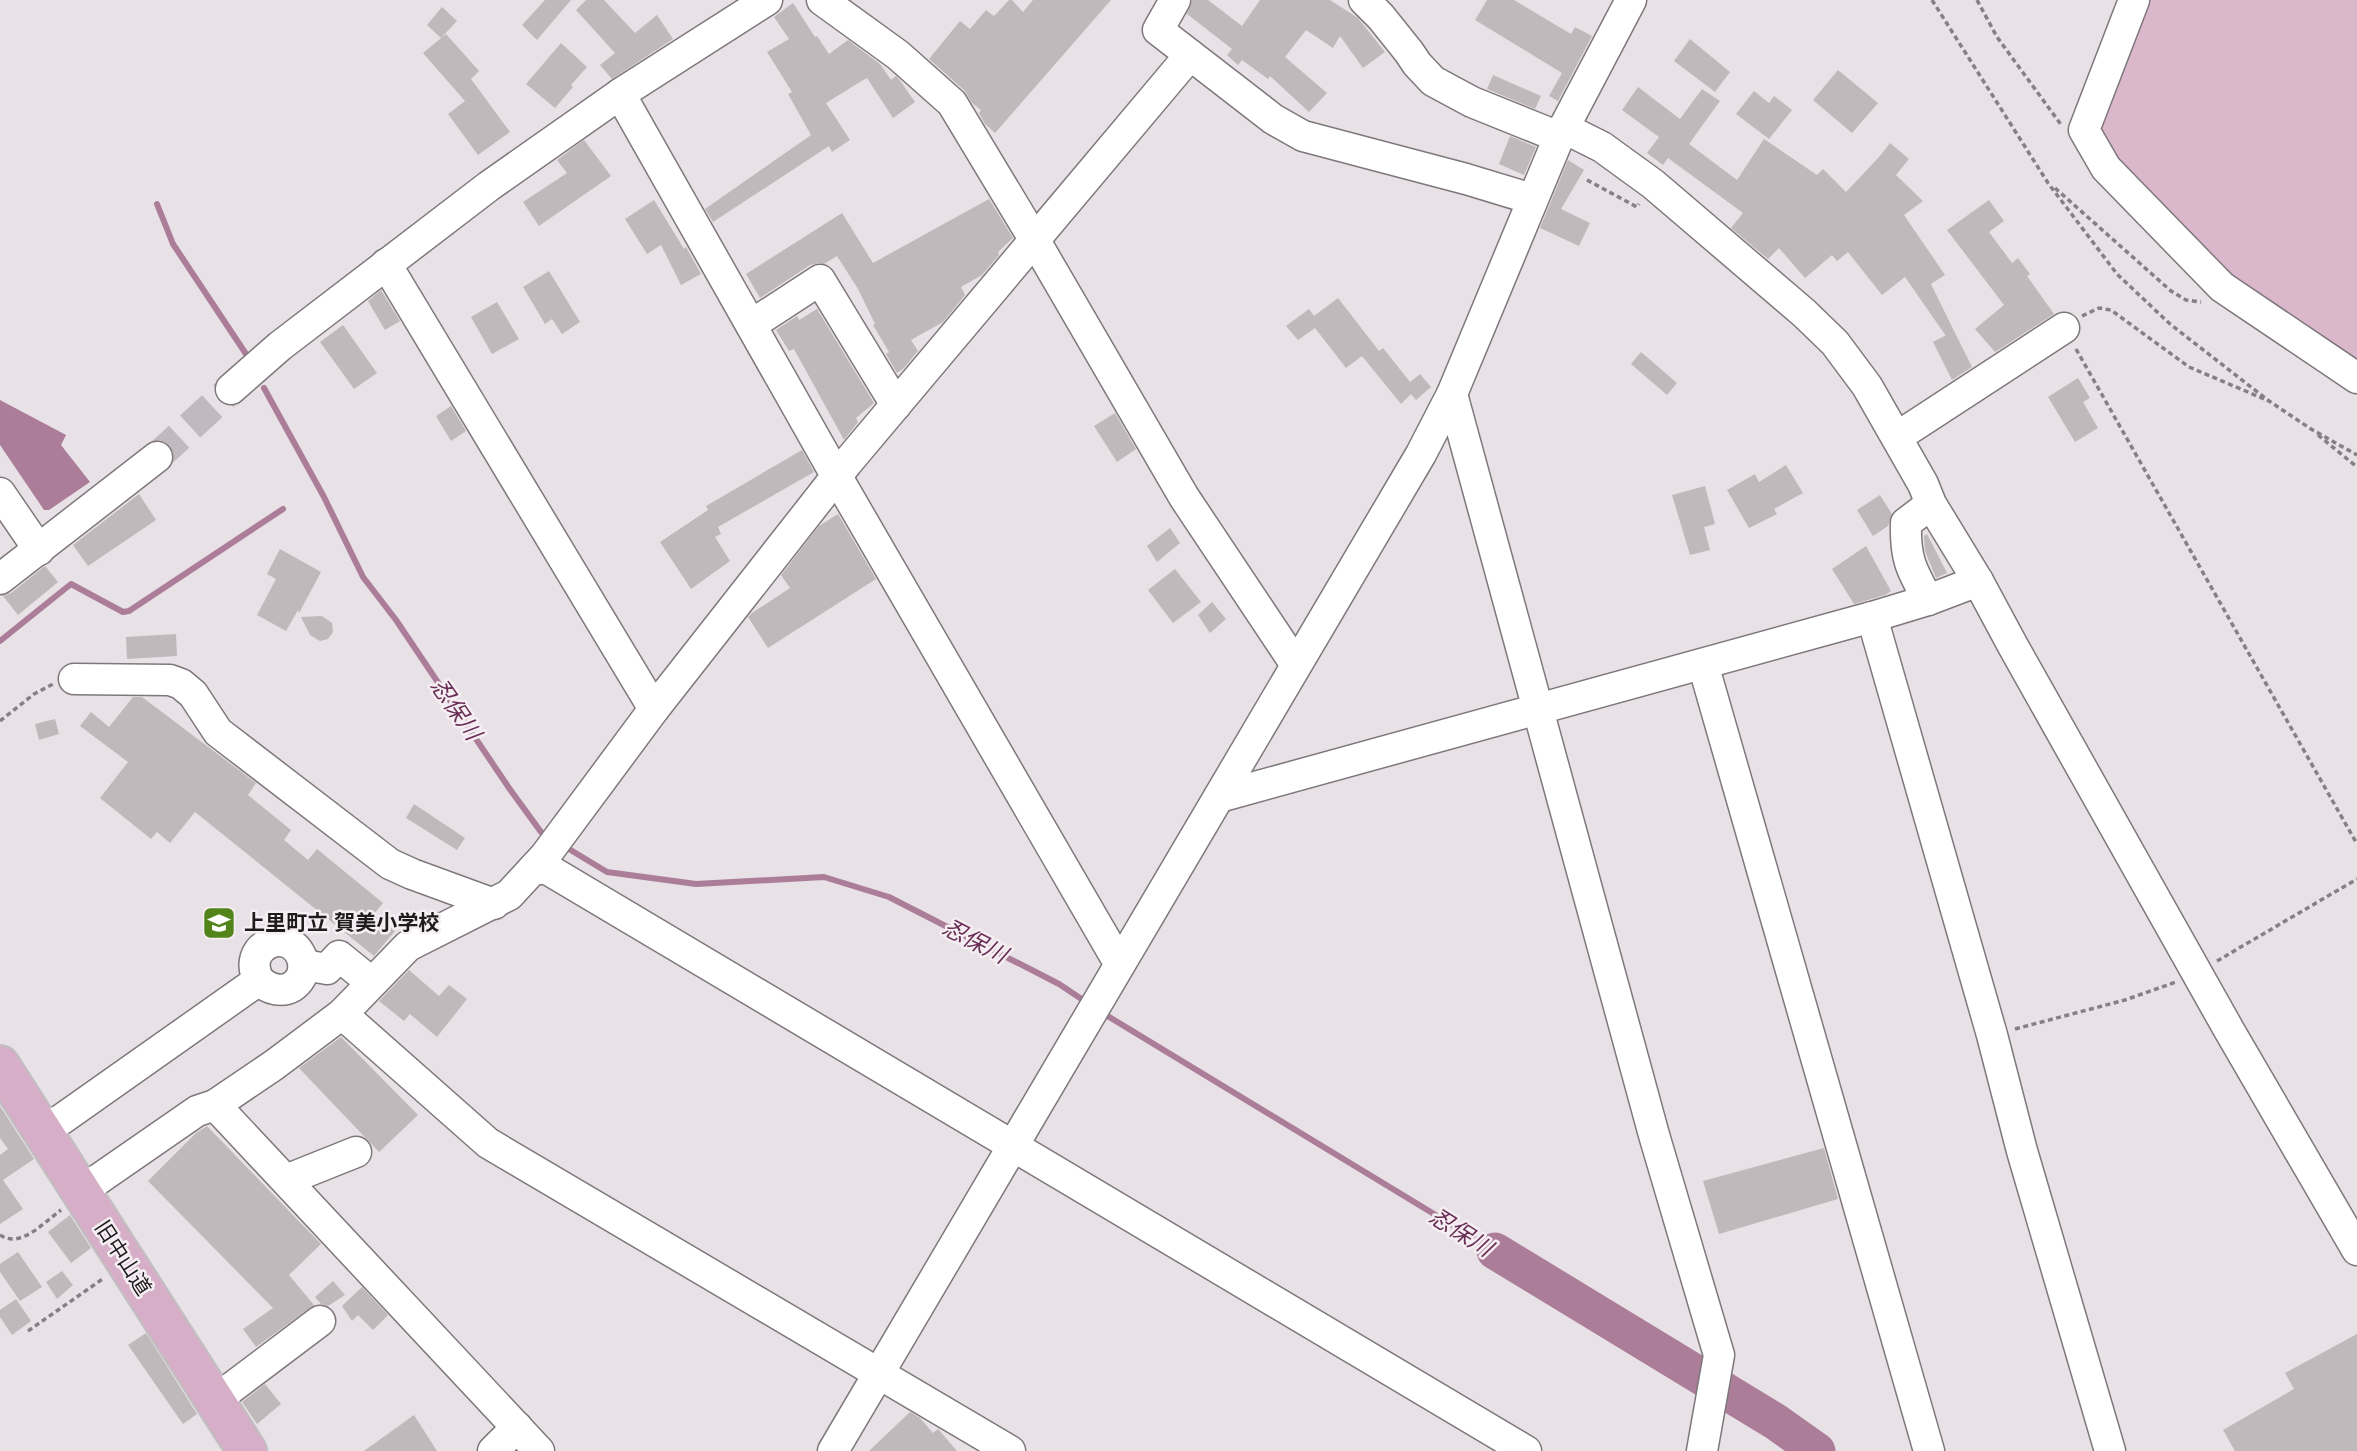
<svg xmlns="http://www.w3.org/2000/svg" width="2357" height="1451" viewBox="0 0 2357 1451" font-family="Jost,'Noto Sans JP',sans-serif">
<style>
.green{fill:#dbb7cc}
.water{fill:#ab7d99}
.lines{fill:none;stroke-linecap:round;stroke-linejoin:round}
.stream{stroke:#ab7d99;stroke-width:6}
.river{stroke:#ab7d99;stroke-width:37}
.building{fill:#bfb9bc}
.minor-tunnel{stroke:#c0b9bd;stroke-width:30;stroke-dasharray:30 15;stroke-linecap:butt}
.minor-casing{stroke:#7e787c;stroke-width:33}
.major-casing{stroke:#c0bfc0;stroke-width:42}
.path{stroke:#858083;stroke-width:3.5;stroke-dasharray:5 3.5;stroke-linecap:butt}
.minor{stroke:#fff;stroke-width:30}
.major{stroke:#d7aec8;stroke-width:38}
.labels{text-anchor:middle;stroke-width:5;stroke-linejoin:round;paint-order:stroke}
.poi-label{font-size:21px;font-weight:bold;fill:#1e1b1d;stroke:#f5eef2;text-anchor:start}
.street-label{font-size:21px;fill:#1e1b1d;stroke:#f5eef2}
.water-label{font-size:23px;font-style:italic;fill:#692e55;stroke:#f5eef2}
</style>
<rect width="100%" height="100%" fill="#e8e1e5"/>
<polygon class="green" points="2141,0 2357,0 2357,372 2223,281 2090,130"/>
<polygon class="water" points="0,400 66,435 61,445 90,482 49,510 44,510 0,445"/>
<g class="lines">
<g class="stream">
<polyline points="157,204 173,244 246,354"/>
<polyline points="264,388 324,497 363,577 396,620 509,788 541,832 549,836"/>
<polyline points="0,641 71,584 123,612 129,611 283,509"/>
<polyline points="564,846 607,872 696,884 824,877 889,897 1059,984 1089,1004"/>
<polyline points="1101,1012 1495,1251"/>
</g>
<polyline class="river" points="1495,1251 1776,1422 1817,1451"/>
</g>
<g class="building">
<polygon points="545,0 571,0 537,40 522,25"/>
<polygon points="586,0 604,0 635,33 657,15 673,39 612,79 600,65 615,53 576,10"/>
<polygon points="1009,0 1012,0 1023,12 1033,0 1111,0 995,133 985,124 979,113 981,110 972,103 964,90 929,59 960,21 970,29 986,10 994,16"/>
<polygon points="1192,0 1208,0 1242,26 1260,0 1330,0 1358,18 1385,52 1363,68 1340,36 1333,48 1306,30 1285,57 1327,93 1309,112 1270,76 1268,79 1242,60 1238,65 1227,55 1232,49 1187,14"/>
<polygon points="1487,0 1514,0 1571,34 1575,27 1592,36 1558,101 1549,96 1562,73 1475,20"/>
<polygon points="793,3 815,37 817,36 829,54 848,40 880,64 891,80 896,76 899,79 915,102 893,118 867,78 860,82 826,103 850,140 832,152 829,146 713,222 705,209 811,135 788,94 792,92 767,52 789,39 774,17"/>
<polygon points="442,7 457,21 441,38 427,25"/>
<polygon points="446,34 479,71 471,79 510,132 478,155 448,114 465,101 423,53"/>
<polygon points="1690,39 1730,72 1715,92 1674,61"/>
<polygon points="561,43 587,67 571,85 573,87 555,108 526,84"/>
<polygon points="1838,70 1878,103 1852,133 1813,100"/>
<polygon points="1493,75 1541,96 1535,109 1487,89"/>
<polygon points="1638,87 1680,119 1702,89 1720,101 1689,144 1737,180 1764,139 1817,175 1823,169 1846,192 1880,156 1890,143 1909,159 1896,175 1923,201 1904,215 1945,275 1931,284 1954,331 1946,336 1905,277 1882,295 1848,252 1837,261 1832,255 1805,278 1779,248 1768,259 1731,228 1743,213 1668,158 1663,165 1647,153 1659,137 1622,110"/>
<polygon points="1754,91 1769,103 1774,96 1792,110 1769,139 1736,114"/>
<polygon points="1510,136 1536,147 1524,175 1499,164"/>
<polygon points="584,140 611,176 539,226 523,202 567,173 557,160"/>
<polygon points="1568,160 1584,170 1561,209 1590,223 1579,246 1540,228"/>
<polygon points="989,199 1013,238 998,252 999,255 982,275 961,287 965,295 943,322 911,340 918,351 904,368 897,373 886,354 889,352 873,325 875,324 858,289 837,256 824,264 819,263 810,265 760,298 746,274 842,213 873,263"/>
<polygon points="654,200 684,249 686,247 701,274 681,285 661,245 647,254 625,219"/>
<polygon points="1989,200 2004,221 1989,232 2012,263 2018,258 2030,274 2027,276 2054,314 1995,352 1975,329 2004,305 1947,230"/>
<polygon points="549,271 580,322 562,334 552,319 545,324 523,287"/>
<polygon points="381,290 400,321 385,330 368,301"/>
<polygon points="1338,298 1379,351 1383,348 1410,382 1420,374 1431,387 1416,400 1411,394 1401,404 1362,356 1346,368 1315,328 1298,340 1286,326 1309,309 1314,316"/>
<polygon points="497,302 519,339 492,354 471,317"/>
<polygon points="817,309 874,403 856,418 858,422 844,440 794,349 789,351 776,330 797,316 799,320"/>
<polygon points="343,325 377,373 354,389 320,342"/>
<polygon points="1954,331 1972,367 1952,380 1933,342"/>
<polygon points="1641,352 1677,383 1667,395 1631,364"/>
<polygon points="2078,378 2090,398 2083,402 2098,428 2075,442 2048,397"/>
<polygon points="451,406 466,431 451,441 436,416"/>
<polygon points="1115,413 1136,449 1117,462 1094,426"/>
<polygon points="802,450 814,472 718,527 721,534 715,537 730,561 691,589 660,542 708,510 706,506"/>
<polygon points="1786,465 1803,493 1774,509 1777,514 1749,528 1727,490 1755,474 1759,482"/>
<polygon points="1705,486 1715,524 1704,527 1710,550 1690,555 1672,495"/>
<polygon points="139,494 156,520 88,566 73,545"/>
<polygon points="1880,495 1892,514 1888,526 1873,536 1857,510"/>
<polygon points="838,514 876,579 768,648 748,617 752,613 790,588 781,575 819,526"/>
<polygon points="1170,528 1180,543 1157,562 1147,546"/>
<polygon points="1927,534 1947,573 1936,578 1925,551 1924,536"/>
<polygon points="1866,546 1891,591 1885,595 1854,604 1832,569"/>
<polygon points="280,549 321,572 299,613 298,610 286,631 257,615 276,579 267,574"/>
<polygon points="45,566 58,582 18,615 3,596 11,593"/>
<polygon points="1175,569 1201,602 1173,623 1148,590"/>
<polygon points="1212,602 1226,619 1210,633 1198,615"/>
<polygon points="322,616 332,623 333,632 328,639 320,641 310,635 301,617"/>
<polygon points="176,634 177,656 127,659 126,637"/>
<polygon points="133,697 142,697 256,783 248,795 291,830 284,840 308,860 317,849 383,903 374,914 395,931 374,956 195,812 170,843 157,832 151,839 100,798 128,762 80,726 91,712 109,727"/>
<polygon points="55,719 59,734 39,740 35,724"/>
<polygon points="414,804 465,838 457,850 406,818"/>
<polygon points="409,970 439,996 449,985 467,999 437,1037 410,1014 404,1021 379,1001"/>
<polygon points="341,1037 418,1115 379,1152 299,1068"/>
<polygon points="0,1106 34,1159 3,1180 23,1209 0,1224 0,1155 8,1149 0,1138"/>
<polygon points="207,1126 321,1244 289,1275 314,1305 256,1347 243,1329 273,1308 148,1181 196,1133"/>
<polygon points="1824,1148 1838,1199 1719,1234 1703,1181"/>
<polygon points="70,1215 91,1248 71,1263 48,1232"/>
<polygon points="18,1252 42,1287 20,1301 0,1272 0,1264"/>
<polygon points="62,1271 73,1285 57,1299 46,1282"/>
<polygon points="333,1281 345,1295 328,1306 321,1304 315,1297"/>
<polygon points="362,1287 388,1315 373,1330 358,1315 352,1321 342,1306"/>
<polygon points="16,1299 31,1321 12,1335 0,1317 0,1310"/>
<polygon points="146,1333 197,1414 183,1424 128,1345"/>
<polygon points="2357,1334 2357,1451 2235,1451 2223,1430 2294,1389 2285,1373"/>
<polygon points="265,1384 281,1404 257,1424 242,1402"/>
<polygon points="910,1412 920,1418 933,1433 938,1429 957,1451 869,1451"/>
<polygon points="414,1415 437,1451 364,1451"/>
</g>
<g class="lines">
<polyline class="minor-tunnel" points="157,457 231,389"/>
<defs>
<g id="minor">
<polyline points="822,0 898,55 952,103 1034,239 1184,497 1296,665"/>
<polyline points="1175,0 1158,30 1273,119 1303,136 1466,179 1532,199"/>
<polyline points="1364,0 1381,17 1409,52 1417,64 1433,81 1472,102 1559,137"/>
<polyline points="2134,0 2084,130 2106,168 2222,287 2357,378"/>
<polyline points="620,94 837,477 1119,963"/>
<polyline points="1564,128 1602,147 1653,184 1804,313 1835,343 1867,386 1923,484 1931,504 1978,581 2013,646 2229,1030 2357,1250"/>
<polyline points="386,264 654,709"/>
<polyline points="751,325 820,280 896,405"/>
<polyline points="231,389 280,346 489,186 620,94 767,0"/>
<polyline points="1452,394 1654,1135 1719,1355 1702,1451"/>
<polyline points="1897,437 2064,328"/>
<polyline points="0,493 39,550"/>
<polyline points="0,579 157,457"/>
<path d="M1928,600C1911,569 1905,559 1906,523L1931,504"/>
<polyline points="1872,617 1992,1035 2022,1151 2110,1451"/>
<polyline points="1703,664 1929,1451"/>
<polyline points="74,679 170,680 181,684 193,694 218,732 390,864 412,874 494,904"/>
<polyline points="1219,797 1872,617 1928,600 1978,581"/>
<polyline points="534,868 549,870 1526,1451"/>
<polyline points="304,965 327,969 339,956 371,982"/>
<polyline points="342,1014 488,1143 1010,1451"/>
<polyline points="215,1105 539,1451"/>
<path d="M41,1131L62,1119L259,980C240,947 287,925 301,956C304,962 304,971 301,977C291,995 271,992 259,980"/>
<polyline points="286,1180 356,1152"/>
<polyline points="80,1192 197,1111 215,1105 274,1065 342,1014 408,946 509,895 545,856 654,709 847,463 1190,55"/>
<polyline points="214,1401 320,1321"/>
<polyline points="493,1451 517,1427"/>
<polyline points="833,1451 1421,454 1452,394 1559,137 1631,0"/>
</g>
<polyline id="major" points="0,1065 247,1451"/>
</defs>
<use href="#minor" class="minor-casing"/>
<use href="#major" class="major-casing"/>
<g class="path">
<polyline points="1932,0 2048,183 2117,274 2170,324 2269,401 2311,429 2357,455"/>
<polyline points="1977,0 1997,37 2062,126"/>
<polyline points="1587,180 1637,207 1639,204"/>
<polyline points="2055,188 2171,291 2186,300 2201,302"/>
<polyline points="2082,316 2099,308 2111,310 2189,367 2269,401"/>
<polyline points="2076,349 2357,844"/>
<polyline points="2318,435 2357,467"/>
<polyline points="0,721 34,694 53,684"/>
<polyline points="2217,961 2357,879"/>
<polyline points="2015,1029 2125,1000 2176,982"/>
<path d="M0,1235C21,1249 44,1222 61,1210"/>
<polyline points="28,1331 104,1278"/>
</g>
<use href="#minor" class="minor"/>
<use href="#major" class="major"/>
</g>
<defs>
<symbol id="school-square" viewBox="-11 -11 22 22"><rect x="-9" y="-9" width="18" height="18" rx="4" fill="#528419" stroke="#f5eef2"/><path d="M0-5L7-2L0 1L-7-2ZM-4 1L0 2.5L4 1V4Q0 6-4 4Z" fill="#fff"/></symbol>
</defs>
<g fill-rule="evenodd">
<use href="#school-square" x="200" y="904" width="38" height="38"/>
</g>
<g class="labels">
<g class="poi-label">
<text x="244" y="930">上里町立 賀美小学校</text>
</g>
<g class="street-label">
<text transform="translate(123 1258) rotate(57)" y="7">旧中山道</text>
</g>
<g class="water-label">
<text transform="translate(456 709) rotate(55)" y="8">忍保川</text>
<text transform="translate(975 941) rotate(27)" y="8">忍保川</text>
<text transform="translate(1461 1232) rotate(32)" y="8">忍保川</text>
</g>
</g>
</svg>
